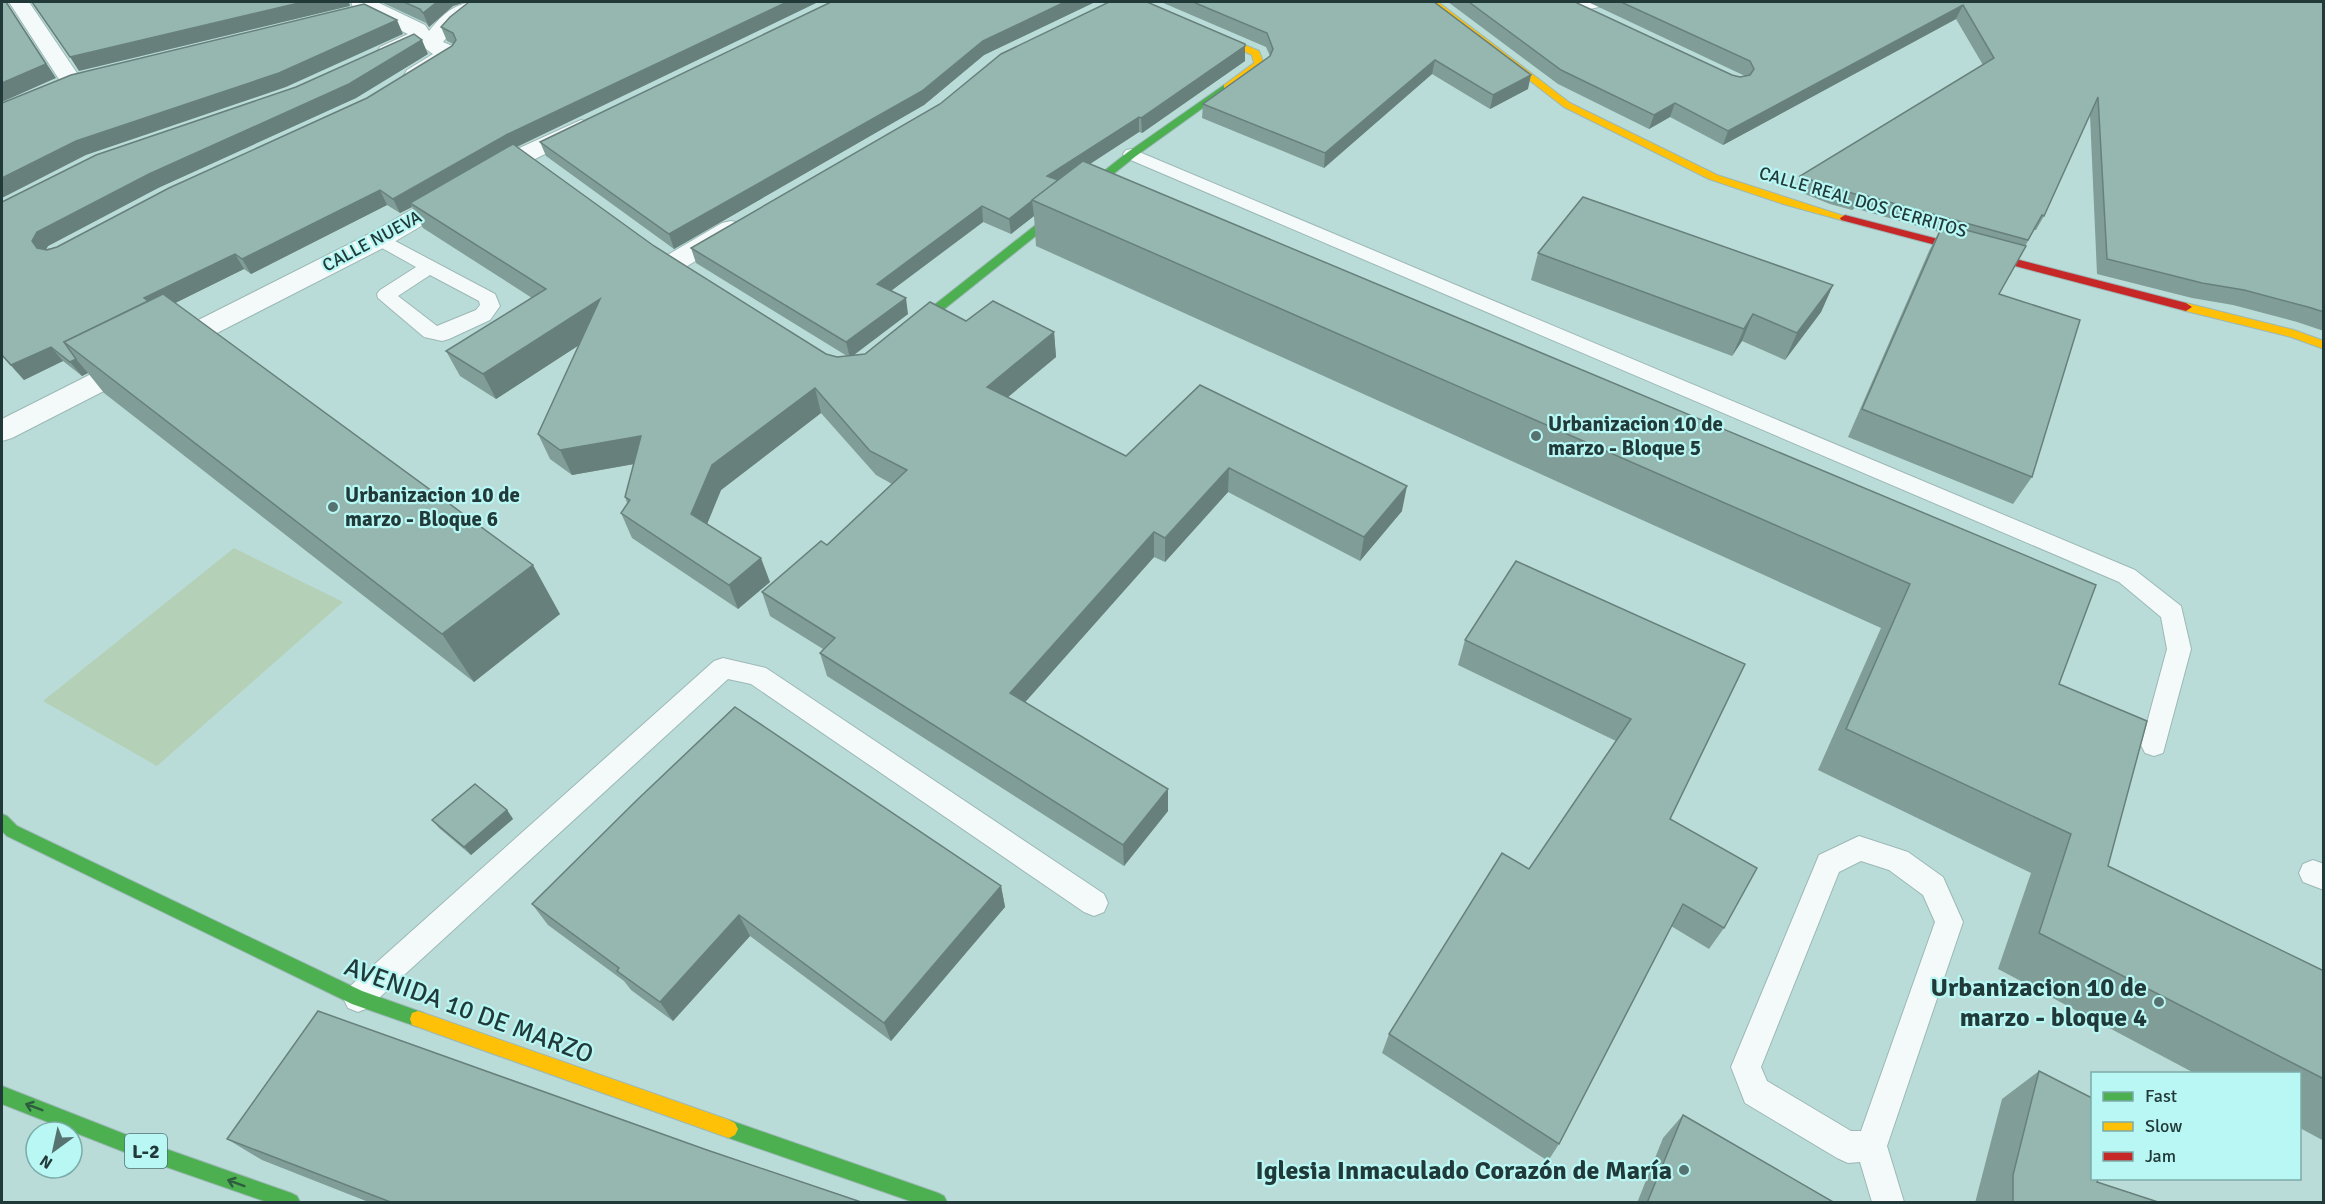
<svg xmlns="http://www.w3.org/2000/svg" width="2325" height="1204" viewBox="0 0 2325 1204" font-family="Signika,sans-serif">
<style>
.green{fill:#b4d0b7}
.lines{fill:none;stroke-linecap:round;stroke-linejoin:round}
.lane-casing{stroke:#9cb8b6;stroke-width:2}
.street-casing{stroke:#9cb8b6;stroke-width:2}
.fast-casing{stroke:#9cb8b6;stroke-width:2}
.slow-casing{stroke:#9cb8b6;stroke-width:2}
.jam-casing{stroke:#9cb8b6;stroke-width:2}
.lane{fill:#f4faf9;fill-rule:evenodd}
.street{fill:#f4faf9;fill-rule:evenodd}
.fast{fill:#4caf50;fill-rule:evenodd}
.slow{fill:#ffc107;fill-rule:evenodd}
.jam{fill:#c62828;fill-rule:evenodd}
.wall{fill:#809d97}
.shaded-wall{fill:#68807b}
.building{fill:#95b7b0;stroke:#68807b;stroke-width:1.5}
.oneway{stroke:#2e5d40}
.poi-dot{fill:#567371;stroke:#b8f7f3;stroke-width:2}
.labels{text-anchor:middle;stroke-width:4.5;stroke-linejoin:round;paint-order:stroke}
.far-street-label{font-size:18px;fill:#213a39;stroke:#b8f7f3}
.shield{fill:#b8f7f3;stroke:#4e7371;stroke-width:1.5}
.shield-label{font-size:20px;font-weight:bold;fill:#213a39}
.poi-label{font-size:21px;font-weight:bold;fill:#213a39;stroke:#b8f7f3;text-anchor:start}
.near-poi-label{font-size:26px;font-weight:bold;fill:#213a39;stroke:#b8f7f3;text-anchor:end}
.near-street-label{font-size:26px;fill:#213a39;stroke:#b8f7f3}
</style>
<rect width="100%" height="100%" fill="#b9dcd9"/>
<polygon class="green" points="234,548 343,602 157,766 43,701"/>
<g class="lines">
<defs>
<g id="lane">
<polygon points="1132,149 2135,570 2181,606 2191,649 2163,753 2154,756 2145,753 2141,745 2167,649 2161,617 2119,582 1126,158 1123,154 1126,150"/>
<path d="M380,233L495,294L500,306L490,320L449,339L442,341L424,337L378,298L377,294L380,290L416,267L373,243L371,239L373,235ZM430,275L479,301L480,305L476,310L437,326L398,296Z"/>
<polygon points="723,658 766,668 1104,894 1108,903 1104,912 1094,916 1084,912 751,684 728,679 368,1008 358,1012 348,1008 343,998 348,988 714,661"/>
<path d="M1859,836L1908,852L1943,877L1963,922L1887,1146L1904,1202H1872L1860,1162L1848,1163L1837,1158L1745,1103L1731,1067L1819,855ZM1861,861L1889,870L1923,895L1935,922L1861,1131H1851L1767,1081L1761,1067L1839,872Z"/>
<polygon points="2313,860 2324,864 2324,890 2303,882 2299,873 2303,864"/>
</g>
<g id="street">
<polygon points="9,2 29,2 83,82 80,87 72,89 64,87"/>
<path d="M351,2H377L425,25L429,31C446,10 459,0 487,2L454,29L443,42L457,48L460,53L457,58C442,67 425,84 407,80L404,75L407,70L433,54L420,45C407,51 395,60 380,57L377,52L380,47L408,34L353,7Z"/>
<polygon points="1568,2 1602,2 1599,7 1576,12 1568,11 1565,6"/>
<polygon points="581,120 589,122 593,127 589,132 533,160 389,245 12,438 2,441 2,419 371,233 515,150"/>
<polygon points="731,221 740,223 744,229 740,235 682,269 673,271 664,269 660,263 664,257 722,223"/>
</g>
<g id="fast">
<polygon points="1224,85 1232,87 1136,156 908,338 900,338 900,332 1128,152"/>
<polygon points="2,814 7,816 17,826 362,991 424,1013 426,1019 424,1025 418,1027 352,1004 7,836 2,831"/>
<polygon points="2,1086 132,1137 291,1193 297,1196 300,1202 267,1202 132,1155 2,1104"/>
<polygon points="729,1120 938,1193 944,1196 947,1202 913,1202 729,1138 723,1135 720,1129 723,1123"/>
</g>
<g id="slow">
<polygon points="1136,2 1146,2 1259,51 1264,64 1230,89 1224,89 1224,85 1254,63 1252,55"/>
<polygon points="1429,2 1438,2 1570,103 1717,175 1850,218 1845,221 1841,220 1783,204 1709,179 1564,107"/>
<polygon points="2186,303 2294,330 2324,341 2324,349 2291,337 2182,310 2182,304"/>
<polygon points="418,1011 729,1120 735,1123 738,1129 735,1135 729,1138 418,1027 412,1025 410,1019 412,1013"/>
</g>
<polygon id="jam" points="1845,215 2186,303 2192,307 2186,311 1841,220 1840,218"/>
</defs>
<use href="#lane" class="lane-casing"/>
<use href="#street" class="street-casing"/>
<use href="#fast" class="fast-casing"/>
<use href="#slow" class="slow-casing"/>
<use href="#jam" class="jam-casing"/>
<use href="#lane" class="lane"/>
<use href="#street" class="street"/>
<use href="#fast" class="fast"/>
<use href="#slow" class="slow"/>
<use href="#jam" class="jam"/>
</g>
<g class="wall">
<polygon points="381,2 465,2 453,6 429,27 426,23"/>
<polygon points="469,2 818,2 517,147 654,246 826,354 837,357 847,356 696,263 691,248 1245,46 1245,61 1142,133 1139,132 1090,164 2096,585 2059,684 2108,866 2324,971 2324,1141 2300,1128 2300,1074 2196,1074 1998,969 2031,873 1818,770 1881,628 1036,246 1034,216 1011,234 983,222 891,291 908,314 853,355 865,354 966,321 1054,332 1056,357 1008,397 1126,456 1200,385 1402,511 1360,561 1228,492 1165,562 1154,557 1025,702 1168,789 1168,811 1124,866 827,676 820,653 823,649 770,616 762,592 827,545 892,484 876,475 821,413 721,490 707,524 770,582 738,609 632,538 621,513 627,503 625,497 634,464 572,475 550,459 538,434 579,345 496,399 460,376 446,351 532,298 423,228 412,207 400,213 387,205 251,274 244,269 175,303 560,614 474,682 104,393 88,373 82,376 63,361 24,380 2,356 2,202 428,54 356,98 158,188 48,246 46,249 57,247 367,98 452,46 453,44 447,41 441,27"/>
<polygon points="831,2 1095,2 984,55 924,105 674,249 546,156 540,142"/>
<polygon points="1161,2 1434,2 1528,89 1490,109 1432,74 1324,168 1202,118 1203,104 1270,56 1266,47"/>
<polygon points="1448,2 1575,2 1732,75 1740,77 1745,76 1588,2 2324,2 2324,331 2297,322 2233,305 2192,298 2097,274 2090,115 2044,216 2036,230 2034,230 1999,294 2032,477 2013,504 1848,437 1929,251 1939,232 1854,208 1852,210 1830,204 1795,190 1800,176 1983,65 1956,19 1723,145 1670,117 1649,129 1558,84"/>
<polygon points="1538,253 1833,285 1821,312 1785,360 1742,341 1732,356 1531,280"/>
<polygon points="1465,640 1745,664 1670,819 1724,928 1709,949 1671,926 1559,1144 1548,1161 1382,1053 1389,1034 1529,869 1616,741 1458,665"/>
<polygon points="507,810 513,819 471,855 439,828 432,820"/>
<polygon points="1001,886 1005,907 891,1041 750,936 673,1021 631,990 624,981 548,925 532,904"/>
<polygon points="2039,1071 2097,1182 2161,1203 1975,1203 2002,1099"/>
<polygon points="1683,1115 1835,1203 1637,1203 1663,1138"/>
<polygon points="227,1139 707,1150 864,1203 371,1203 262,1160"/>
</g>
<g class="shaded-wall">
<polygon points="6,2 7,2 7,3 56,78 2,102 2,83"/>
<polygon points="303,2 349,2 350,6 79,71 70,57"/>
<polygon points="437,2 465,2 453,6 429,27 423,13"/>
<polygon points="787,2 818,2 514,148 410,203 412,207 400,213 393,199 508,134"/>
<polygon points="1065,2 1095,2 984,55 924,105 674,249 669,234 983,41"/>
<polygon points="1963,5 1956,19 1723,145 1728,131"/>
<polygon points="397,20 403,34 286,87 86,155 2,198 2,178 76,141"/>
<polygon points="422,40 428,54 356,98 158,188 48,246 43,255 32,241 37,232 149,174"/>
<polygon points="1245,46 1245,61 1142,133 1141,118"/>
<polygon points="1435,60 1432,74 1324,168 1325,153"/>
<polygon points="1531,75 1528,89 1490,109 1493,95"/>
<polygon points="1675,103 1670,117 1649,129 1654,115"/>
<polygon points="1139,117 1139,132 1059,184 1047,176"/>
<polygon points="380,190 387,205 251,274 242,259"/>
<polygon points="1860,194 1854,208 1852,210 1859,195"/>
<polygon points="1032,200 1034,216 1011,234 1009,219"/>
<polygon points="982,206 983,222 880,299 877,284"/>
<polygon points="235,254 244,269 155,313 144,298"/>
<polygon points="1833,285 1821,312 1785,360 1797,333"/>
<polygon points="906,298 908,314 850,358 846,342"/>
<polygon points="600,299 610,325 496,399 483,374"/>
<polygon points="1753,314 1742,341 1732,356 1744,329"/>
<polygon points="1054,332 1056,357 990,412 987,387"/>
<polygon points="51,347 63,361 24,380 11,365"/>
<polygon points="76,359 88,373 82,376 70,362"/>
<polygon points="815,388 821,413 721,490 701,539 691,514 712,465"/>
<polygon points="641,436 651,461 572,475 560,450"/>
<polygon points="1229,468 1228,492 1165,562 1165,538"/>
<polygon points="1407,486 1402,511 1360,561 1364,537"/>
<polygon points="1154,532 1154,557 1013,716 1010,693"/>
<polygon points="761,558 770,582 738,609 729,585"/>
<polygon points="533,565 560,614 474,682 442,634"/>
<polygon points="1168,789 1168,811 1124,866 1123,845"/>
<polygon points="507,810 513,819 471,855 464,847"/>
<polygon points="1001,886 1005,907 891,1041 884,1023"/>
<polygon points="739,915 750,936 673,1021 660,1002"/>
</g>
<g class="building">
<polygon points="2,2 6,2 46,64 2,83"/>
<polygon points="32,2 303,2 70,57"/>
<polygon points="404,2 437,2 423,13 420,9"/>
<polygon points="469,2 787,2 508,134 393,199 380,190 242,259 235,254 144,298 148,301 64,342 76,359 70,362 51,347 11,365 2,355 2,202 96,155 296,87 414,34 422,40 349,84 149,174 37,232 32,241 37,248 47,250 57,247 169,188 367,98 452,46 456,40 453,33 441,27 450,17"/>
<polygon points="831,2 1065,2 983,41 922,91 669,234 540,142"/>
<polygon points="1109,2 1147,2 1245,44 1245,46 1141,118 1139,117 1047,176 1058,180 1009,219 982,206 877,284 906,298 846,342 691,248 940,104 1001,54"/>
<polygon points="1193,2 1434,2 1531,75 1493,95 1435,60 1325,153 1203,104 1270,56 1273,49 1267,33"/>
<polygon points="1469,2 1575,2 1732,75 1740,77 1750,75 1754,69 1750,61 1621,2 2324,2 2324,312 2308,307 2244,290 2202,283 2107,259 2098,97 2044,216 2042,215 2028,240 1860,194 1859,195 1836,189 1800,176 1994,58 1963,5 1728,131 1675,103 1654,115 1561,70"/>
<polygon points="364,4 397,20 279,73 76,141 2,178 2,103 71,75"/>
<polygon points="513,144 654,246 826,354 837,357 865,354 930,302 966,321 993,301 1054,332 987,387 1126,456 1200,385 1407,486 1364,537 1229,468 1165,538 1154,532 1010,693 1168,789 1123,845 820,653 835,638 762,592 821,541 827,545 907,470 870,451 815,388 712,465 691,514 761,558 729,585 621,513 630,500 625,497 641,436 560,450 538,434 600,299 483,374 446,351 546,289 410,203"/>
<polygon points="1083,161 2096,585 2059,684 2147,721 2108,866 2324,971 2324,1079 2039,933 2071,834 1846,729 1910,584 1032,200"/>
<polygon points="1583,197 1833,285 1797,333 1753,314 1744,329 1538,253"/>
<polygon points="1943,224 2026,246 1999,294 2080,320 2032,477 1862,409"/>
<polygon points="163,294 533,565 442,634 64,342"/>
<polygon points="1516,561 1745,664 1670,819 1757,868 1724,928 1683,904 1559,1144 1389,1034 1502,853 1529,869 1631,719 1465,640"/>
<polygon points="735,707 1001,886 884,1023 739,915 660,1002 617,971 619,968 532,904 638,799"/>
<polygon points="475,784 507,810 464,847 432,820"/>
<polygon points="318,1011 707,1150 864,1203 393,1203 227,1139"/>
<polygon points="2039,1071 2092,1098 2092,1179 2098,1179 2097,1182 2161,1203 2013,1203 2013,1175"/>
<polygon points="1683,1115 1835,1203 1647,1203"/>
</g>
<defs><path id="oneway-shaft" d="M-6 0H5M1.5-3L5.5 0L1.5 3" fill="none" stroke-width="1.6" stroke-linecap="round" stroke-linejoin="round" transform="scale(1.5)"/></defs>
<g class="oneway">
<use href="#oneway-shaft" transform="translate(34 1107) rotate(-159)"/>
<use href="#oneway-shaft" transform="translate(236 1183) rotate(-160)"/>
</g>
<g class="poi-dot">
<circle cx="1536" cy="436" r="6"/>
<circle cx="333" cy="507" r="6"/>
<circle cx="2159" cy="1002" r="6"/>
<circle cx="1684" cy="1170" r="6"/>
</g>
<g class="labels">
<g class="far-street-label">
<text transform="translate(1863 202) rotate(16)" y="6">CALLE REAL DOS CERRITOS</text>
<text transform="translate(372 241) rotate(-28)" y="6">CALLE NUEVA</text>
</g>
<rect class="shield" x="125" y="1134" width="42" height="34" rx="4.5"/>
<g class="shield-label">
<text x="146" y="1158">L-2</text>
</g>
<g class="poi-label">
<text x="1548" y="431">Urbanizacion 10 de<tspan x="1548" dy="24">marzo - Bloque 5</tspan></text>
<text x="345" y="502">Urbanizacion 10 de<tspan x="345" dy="24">marzo - Bloque 6</tspan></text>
</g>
<g class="near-poi-label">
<text x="2147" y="996">Urbanizacion 10 de<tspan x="2147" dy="30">marzo - bloque 4</tspan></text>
<text x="1672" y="1179">Iglesia Inmaculado Corazón de María</text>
</g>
<g class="near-street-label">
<text transform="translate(469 1010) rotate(20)" y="9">AVENIDA 10 DE MARZO</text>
</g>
</g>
<rect width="2325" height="1204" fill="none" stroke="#213a39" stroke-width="6"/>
<rect x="2091" y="1072" width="210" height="108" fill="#b8f7f3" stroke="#7caba9" stroke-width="1.5"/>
<rect x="2103" y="1092" width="30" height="9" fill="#4caf50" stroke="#7caba9" stroke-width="1.5"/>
<text x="2145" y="1102" font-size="18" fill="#213a39">Fast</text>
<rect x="2103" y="1122" width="30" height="9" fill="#ffc107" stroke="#7caba9" stroke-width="1.5"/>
<text x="2145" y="1132" font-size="18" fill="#213a39">Slow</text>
<rect x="2103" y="1152" width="30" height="9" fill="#c62828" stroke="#7caba9" stroke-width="1.5"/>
<text x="2145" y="1162" font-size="18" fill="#213a39">Jam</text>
<g transform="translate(54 1150) rotate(213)"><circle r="28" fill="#b8f7f3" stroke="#7caba9" stroke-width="1.5"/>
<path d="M0-4.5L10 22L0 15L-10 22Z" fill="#567371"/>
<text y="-9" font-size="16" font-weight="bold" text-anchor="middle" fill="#213a39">N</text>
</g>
</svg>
